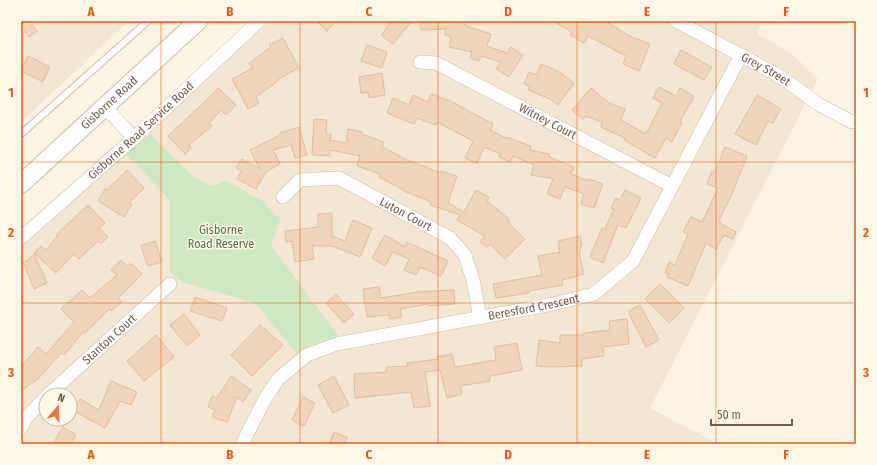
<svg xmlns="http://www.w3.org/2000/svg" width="877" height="465" viewBox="0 0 877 465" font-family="'Fira Sans Condensed',sans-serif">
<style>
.residential{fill:#f3e6d2;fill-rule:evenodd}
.green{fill:#cee9c2}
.building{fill:#f0d5bb;stroke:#e2bd9c}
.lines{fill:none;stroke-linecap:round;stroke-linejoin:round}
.lane-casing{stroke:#cdbcaa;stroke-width:8}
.street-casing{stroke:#cdbcaa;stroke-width:14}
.secondary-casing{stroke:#cfbda8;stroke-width:20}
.lane{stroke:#fff;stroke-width:6}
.street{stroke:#fff;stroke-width:13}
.secondary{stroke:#fff;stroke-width:18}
.grid{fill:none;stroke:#e8590c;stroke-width:1;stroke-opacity:0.55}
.labels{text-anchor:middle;stroke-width:3;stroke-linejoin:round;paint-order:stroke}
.street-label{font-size:12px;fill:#735c4a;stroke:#fff8e9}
.park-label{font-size:12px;fill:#4d7842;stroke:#fff8e9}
.neatline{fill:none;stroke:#e8590c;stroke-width:1.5}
.grid-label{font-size:13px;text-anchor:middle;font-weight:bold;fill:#e8590c}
</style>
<rect width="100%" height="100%" fill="#fcf4e3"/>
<g class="residential">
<polygon points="21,21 129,21 21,122"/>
<path d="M267,21H761L758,34L792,54L818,79L650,408L718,444H21V243ZM46,395H70V419H46Z"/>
</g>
<polygon class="green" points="150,134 195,178 213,186 227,181 264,202 275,215 281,217 271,246 340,338 297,354 255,303 182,282 170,271 170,200 126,154"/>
<g class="building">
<polygon points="25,21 29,21 37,31 29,37 21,27 21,24"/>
<polygon points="317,21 337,21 327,31"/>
<polygon points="392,21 412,21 393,44 381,35"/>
<polygon points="420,21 463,21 463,24 467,25 466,26 491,34 487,46 507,53 511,47 523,55 509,77 496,69 501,62 481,56 479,61 470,58 472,52 449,47 451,37 445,35 446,29 421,30"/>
<polygon points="553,21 604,21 625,33 625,34 650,44 639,71 623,64 626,56 588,36 584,43 570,35 572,32"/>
<polygon points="283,38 299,68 278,79 279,80 256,97 259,103 248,109 232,79 253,68 249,63 271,47 269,45"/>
<polygon points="367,45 387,52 382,68 361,61"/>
<polygon points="681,50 712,67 704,80 674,64"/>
<polygon points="28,56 50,67 43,82 21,71"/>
<polygon points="541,64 558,71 574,83 558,105 550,99 528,90 530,86 524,84 529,72 537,75"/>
<polygon points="382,73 385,95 369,98 368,92 361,93 359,77"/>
<polygon points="659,87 676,96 680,88 694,96 680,122 682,123 672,142 666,138 655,158 624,140 625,138 601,127 602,122 586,116 583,119 572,110 591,88 609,103 625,109 621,120 646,134 662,103 653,98"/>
<polygon points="218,88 236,105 226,115 221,110 209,123 212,126 189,145 191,148 185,154 168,136 199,107"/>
<polygon points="431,94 450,101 493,124 490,130 506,138 507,137 531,146 530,150 549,154 549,157 574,167 571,174 588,181 589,179 603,184 594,208 581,204 584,194 565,187 560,199 547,194 553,179 531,175 534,165 513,156 510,162 499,157 500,154 484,147 477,163 465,158 473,141 437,122 436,125 417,118 414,124 387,113 393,98 409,105 413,95 428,102"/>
<polygon points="757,95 781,109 773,123 768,121 756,145 735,134"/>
<polygon points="314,119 327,120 326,134 331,134 330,140 346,143 348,129 362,132 361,134 384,142 382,147 415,164 416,163 441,173 441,171 457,176 448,203 464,212 476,190 489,197 487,201 509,219 508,222 525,239 505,259 490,244 487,247 480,242 485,236 457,220 460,215 430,205 431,202 404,191 404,190 379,177 380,174 357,166 360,156 330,150 330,156 312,155"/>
<polygon points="299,127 307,155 295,158 291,145 273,150 280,164 266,172 256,189 237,179 241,171 236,168 242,159 260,169 250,150 280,135 280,133"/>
<polygon points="725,147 747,156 732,194 718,222 736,232 733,239 724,235 716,249 706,243 688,286 667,277 669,274 665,273 669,262 675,265 688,234 683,232 691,217 702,222 718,188 707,184 712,171 715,172"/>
<polygon points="127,170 144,188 129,203 132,204 124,217 98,201 105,189 107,190"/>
<polygon points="625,190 641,198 626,228 618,225 603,263 590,257 602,228 605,229 614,209 611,208 616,198 620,200"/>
<polygon points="88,205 105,223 99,228 108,237 101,244 98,241 79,259 74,254 56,273 34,253 41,246 46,250 58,236 56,235"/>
<polygon points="332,213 332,236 345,241 353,220 372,228 360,257 332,246 312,246 314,259 295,262 292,241 286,242 285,231 318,227 318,214"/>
<polygon points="385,235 405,247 407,242 448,261 441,276 420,267 416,275 404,270 409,259 393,252 385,266 372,258"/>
<polygon points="580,236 582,244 579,253 584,274 562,280 563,285 529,291 529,293 496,298 493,284 542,275 538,256 560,252 558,241"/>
<polygon points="155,241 162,262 148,266 141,246"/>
<polygon points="34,254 47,283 34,289 23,262 28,260"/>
<polygon points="121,260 127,266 129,264 132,264 142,274 118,298 122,302 111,311 109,309 85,333 83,332 64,355 61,353 39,378 21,391 21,367 38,347 46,354 74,322 61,309 67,302 68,303 82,290 90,298 117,275 111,270"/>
<polygon points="660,284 684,308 669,323 645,299"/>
<polygon points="379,287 381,298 418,292 454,290 455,304 428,306 428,304 400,309 402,317 390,319 389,315 367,317 363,289"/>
<polygon points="336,294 354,314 344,323 326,303"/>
<polygon points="195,297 227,308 222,321 190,311"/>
<polygon points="640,305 659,340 646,347 629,314 629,311"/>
<polygon points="184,314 200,335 187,346 170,325"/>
<polygon points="627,319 629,344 603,347 604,356 582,359 582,366 550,367 536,366 539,340 560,343 560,335 584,335 584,333 610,330 609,321"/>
<polygon points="260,325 283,345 252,376 231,355"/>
<polygon points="156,335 174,357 144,381 127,361"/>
<polygon points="517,343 522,370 490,376 490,381 460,386 462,394 447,398 440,370 425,372 430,406 414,408 411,392 355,398 354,374 386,372 386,367 408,366 407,363 438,359 437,357 452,354 455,367 496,360 494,347"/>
<polygon points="231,376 251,390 243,402 237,397 227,422 212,417 215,410 208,407 212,396 217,398"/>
<polygon points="334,376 349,405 333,413 318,385"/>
<polygon points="111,381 137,392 131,405 120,401 105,428 74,411 80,399 99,410"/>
<polygon points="303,397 315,403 304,426 292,420"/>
<polygon points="63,427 76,435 70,444 53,444"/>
<polygon points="334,432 347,437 345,444 329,444"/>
</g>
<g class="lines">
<defs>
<polyline id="lane" points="21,134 148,21"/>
<g id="street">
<path id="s1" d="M676,21L774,73L798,89L818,104L852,122"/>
<path id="s2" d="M420,62L436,63L672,186"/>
<polyline points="105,107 134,138"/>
<path id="s3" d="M283,197L300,180L339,178L450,238L465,255L473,280L480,318"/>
<path id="s4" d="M21,238L134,138L259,21"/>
<path id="s5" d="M48,395L170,284"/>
<polyline points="21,428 27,417 46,397"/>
<path id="s6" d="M242,444L265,399L278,379L307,355L337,344L553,304L594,294L633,261L741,55"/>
</g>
<g id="secondary">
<path id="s7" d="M21,184L198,21"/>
</g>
</defs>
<use href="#lane" class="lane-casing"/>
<use href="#street" class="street-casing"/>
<use href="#secondary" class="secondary-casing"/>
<use href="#lane" class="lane"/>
<use href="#street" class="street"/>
<use href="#secondary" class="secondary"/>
</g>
<path class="grid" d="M161,21V444M300,21V444M438,21V444M577,21V444M716,21V444M21,162H856M21,303H856"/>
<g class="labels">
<g class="street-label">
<text dy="4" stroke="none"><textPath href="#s1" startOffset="102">Grey Street</textPath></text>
<text dy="4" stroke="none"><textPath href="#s7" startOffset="120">Gisborne Road</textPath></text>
<text dy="4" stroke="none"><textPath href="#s2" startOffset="142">Witney Court</textPath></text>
<text dy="4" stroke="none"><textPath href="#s4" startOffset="161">Gisborne Road Service Road</textPath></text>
<text dy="4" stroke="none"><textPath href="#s3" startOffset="139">Luton Court</textPath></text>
<text dy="4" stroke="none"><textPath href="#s6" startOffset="344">Beresford Crescent</textPath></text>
<text dy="4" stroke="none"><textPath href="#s5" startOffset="83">Stanton Court</textPath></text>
</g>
<g class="park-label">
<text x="221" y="234">Gisborne<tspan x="221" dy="14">Road Reserve</tspan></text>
</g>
</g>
<rect width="877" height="465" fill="none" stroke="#fff8e9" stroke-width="44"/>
<g transform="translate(58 407) rotate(20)"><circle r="19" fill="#fff8e9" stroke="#c7baa9"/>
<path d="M0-3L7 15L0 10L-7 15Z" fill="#e3794b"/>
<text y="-6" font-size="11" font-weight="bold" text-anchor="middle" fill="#735c4a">N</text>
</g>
<path d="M711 419v6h81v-6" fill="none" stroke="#735c4a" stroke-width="2"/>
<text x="717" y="419" font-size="12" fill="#735c4a" stroke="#fff8e9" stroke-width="3" paint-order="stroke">50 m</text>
<rect x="22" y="22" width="833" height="421" class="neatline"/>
<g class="grid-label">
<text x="91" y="16">A</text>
<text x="230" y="16">B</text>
<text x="369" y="16">C</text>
<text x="508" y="16">D</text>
<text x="647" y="16">E</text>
<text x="786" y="16">F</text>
<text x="11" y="97">1</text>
<text x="866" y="97">1</text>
<text x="11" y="237">2</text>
<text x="866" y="237">2</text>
<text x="11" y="377">3</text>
<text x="866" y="377">3</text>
<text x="91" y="459">A</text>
<text x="230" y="459">B</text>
<text x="369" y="459">C</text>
<text x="508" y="459">D</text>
<text x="647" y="459">E</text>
<text x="786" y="459">F</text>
</g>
</svg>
